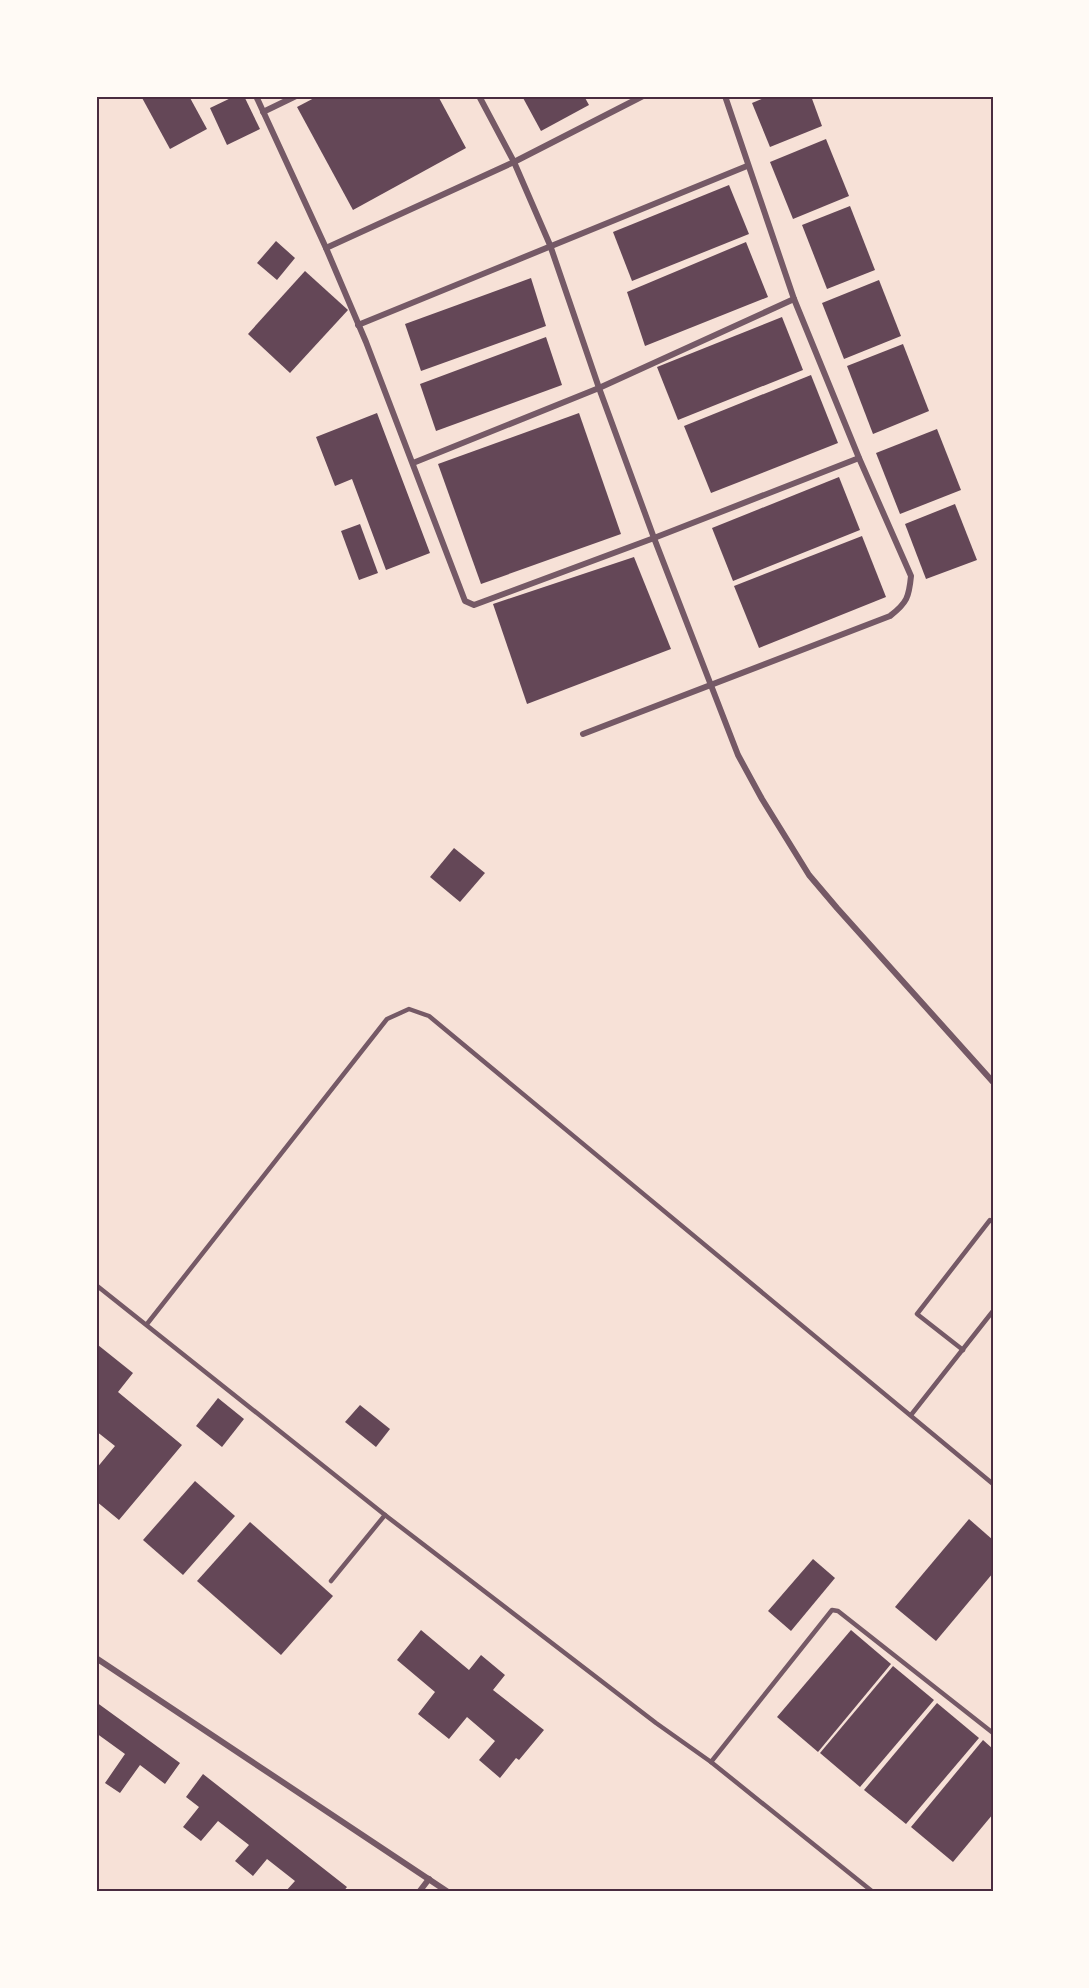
<svg xmlns="http://www.w3.org/2000/svg" width="1089" height="1988" viewBox="0 0 1089 1988" font-family="'Fira Sans',sans-serif">
<style>
.building{fill:#644757}
.lines{fill:none;stroke-linecap:round;stroke-linejoin:round}
.service{stroke:#755966;stroke-width:4.5}
.minor{stroke:#755966;stroke-width:6}
.neatline{fill:none;stroke:#4a2c40;stroke-width:2}
</style>
<rect width="100%" height="100%" fill="#f7e1d7"/>
<g class="building">
<polygon points="141,96 189,96 207,129 170,149"/>
<polygon points="235,96 244,96 260,129 227,145 210,108"/>
<polygon points="318,96 438,96 466,148 353,210 297,107"/>
<polygon points="522,96 584,96 589,105 541,131"/>
<polygon points="769,96 811,96 822,126 770,147 752,103"/>
<polygon points="826,139 849,196 793,219 770,162"/>
<polygon points="729,185 749,234 632,281 613,232"/>
<polygon points="850,206 875,270 827,289 802,225"/>
<polygon points="276,241 295,258 277,280 257,263"/>
<polygon points="746,242 768,297 645,346 627,292"/>
<polygon points="305,271 348,310 290,373 248,334"/>
<polygon points="531,278 546,326 421,371 405,324"/>
<polygon points="879,280 901,336 844,359 822,303"/>
<polygon points="782,317 803,370 678,420 657,367"/>
<polygon points="546,337 562,385 436,431 420,384"/>
<polygon points="903,344 929,411 873,434 847,366"/>
<polygon points="811,375 838,443 711,493 684,426"/>
<polygon points="377,413 430,553 386,570 352,479 335,486 316,437"/>
<polygon points="579,413 621,534 481,584 438,464"/>
<polygon points="937,429 961,490 900,514 876,453"/>
<polygon points="839,477 860,530 733,581 712,528"/>
<polygon points="955,504 977,560 926,579 905,524"/>
<polygon points="360,524 378,573 359,580 341,531"/>
<polygon points="862,536 886,597 759,648 734,586"/>
<polygon points="634,557 671,649 527,704 493,604"/>
<polygon points="454,848 485,873 460,902 430,877"/>
<polygon points="98,1345 133,1373 118,1392 182,1445 119,1520 96,1501 96,1469 115,1446 96,1431 96,1348"/>
<polygon points="218,1398 244,1419 222,1447 196,1426"/>
<polygon points="360,1405 390,1429 376,1447 345,1422"/>
<polygon points="195,1481 235,1516 183,1575 143,1540"/>
<polygon points="969,1519 993,1540 993,1573 936,1641 895,1607"/>
<polygon points="250,1522 333,1596 281,1655 197,1581"/>
<polygon points="813,1559 835,1578 791,1631 768,1611"/>
<polygon points="421,1630 469,1670 481,1655 505,1675 493,1690 544,1730 519,1760 516,1758 500,1778 479,1760 495,1741 467,1717 449,1739 418,1714 435,1692 397,1660"/>
<polygon points="851,1630 891,1664 818,1752 777,1717"/>
<polygon points="893,1666 934,1700 860,1787 820,1753"/>
<polygon points="96,1702 180,1763 165,1784 140,1765 120,1793 105,1783 125,1754 96,1733"/>
<polygon points="937,1703 979,1738 906,1824 864,1790"/>
<polygon points="983,1740 993,1749 993,1814 953,1862 911,1827"/>
<polygon points="203,1774 347,1887 343,1892 285,1892 295,1881 267,1859 253,1876 235,1861 249,1845 218,1821 201,1841 183,1827 199,1807 186,1797"/>
</g>
<g class="lines">
<g class="service">
<polyline points="96,1285 385,1515 656,1723 711,1762 873,1892"/>
<polyline points="147,1324 387,1019 409,1009 429,1016 993,1484"/>
<polyline points="963,1350 917,1314 990,1220 993,1222"/>
<polyline points="911,1415 993,1311"/>
<polyline points="331,1581 385,1515"/>
<polyline points="711,1762 832,1610 838,1611 993,1733"/>
</g>
<g class="minor">
<polyline points="256,96 326,248 366,342 465,601 474,605 654,538 859,458"/>
<polyline points="479,96 514,162 550,245 599,388 654,538 738,755 762,799 809,875 837,908 993,1082"/>
<polyline points="263,112 296,96"/>
<polyline points="326,248 514,162 643,96"/>
<polyline points="358,325 747,166"/>
<polyline points="413,463 599,388 794,299"/>
<path d="M583,734L890,616C907,603 909,597 911,576L859,458L794,299L725,96"/>
<polyline points="96,1658 448,1892"/>
<polyline points="419,1892 429,1879"/>
</g>
</g>
<rect width="1089" height="1988" fill="none" stroke="#fffaf5" stroke-width="195"/>
<rect x="98" y="98" width="894" height="1792" class="neatline"/>
</svg>
